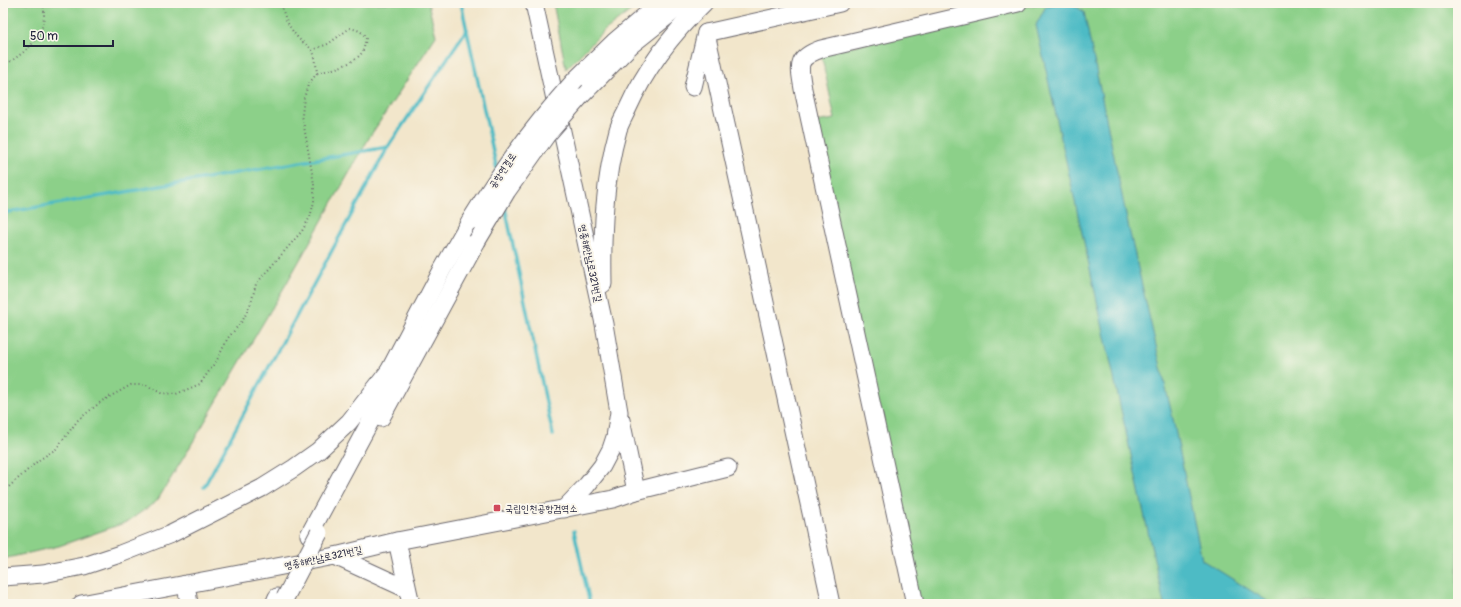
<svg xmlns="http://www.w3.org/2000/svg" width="1461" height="607" viewBox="0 0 1461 607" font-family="Pangolin,'Poor Story',sans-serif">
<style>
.green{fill:#8cd089;stroke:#577962}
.water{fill:#4dbbc5;stroke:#386e80}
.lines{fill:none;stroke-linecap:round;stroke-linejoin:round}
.stream{stroke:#4dbbc5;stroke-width:3.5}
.minor-casing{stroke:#6b676d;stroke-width:19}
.path{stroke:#6b676d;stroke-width:2;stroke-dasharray:1 3;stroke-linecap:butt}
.minor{stroke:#fff;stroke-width:17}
.minor-bridge-casing{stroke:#6b676d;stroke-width:19;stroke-linecap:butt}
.minor-bridge{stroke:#fff;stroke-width:17}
.poi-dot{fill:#d1495b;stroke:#fbf7ec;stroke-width:1.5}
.labels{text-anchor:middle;stroke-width:4;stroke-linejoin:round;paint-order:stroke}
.street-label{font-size:10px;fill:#22223b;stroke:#fbf7ec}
.poi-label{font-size:10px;fill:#22223b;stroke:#fbf7ec;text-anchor:start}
</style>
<rect width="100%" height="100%" fill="#fbf7ec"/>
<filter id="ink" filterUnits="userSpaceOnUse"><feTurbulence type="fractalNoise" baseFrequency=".025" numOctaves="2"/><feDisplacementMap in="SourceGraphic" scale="8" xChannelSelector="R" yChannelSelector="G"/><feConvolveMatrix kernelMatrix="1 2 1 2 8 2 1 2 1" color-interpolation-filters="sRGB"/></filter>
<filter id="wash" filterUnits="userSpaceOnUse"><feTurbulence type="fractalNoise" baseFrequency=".012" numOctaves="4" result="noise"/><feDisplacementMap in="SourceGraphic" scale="16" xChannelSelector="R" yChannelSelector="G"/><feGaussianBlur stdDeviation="0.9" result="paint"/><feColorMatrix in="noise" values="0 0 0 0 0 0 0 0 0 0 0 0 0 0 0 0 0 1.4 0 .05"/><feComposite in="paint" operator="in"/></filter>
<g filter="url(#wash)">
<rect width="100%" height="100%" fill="#f2e6cb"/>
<g class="green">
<polygon points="3,3 428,3 436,36 369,138 285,286 184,457 157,501 127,522 59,546 3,559"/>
<polygon points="553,3 641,3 604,31 566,69"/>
<polygon points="1042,3 1458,3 1458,604 918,604 814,122 835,119 821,53"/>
</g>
<polygon class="water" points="1059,3 1071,3 1084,12 1129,229 1173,419 1202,560 1272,604 1164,604 1036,25 1046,6"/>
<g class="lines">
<g class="stream">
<polyline points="461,3 497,170"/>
<polyline points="505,207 553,435"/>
<polyline points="3,213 388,147"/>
<polyline points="204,487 388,147 467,29"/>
<polyline points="574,531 590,604"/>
</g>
</g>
</g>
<g filter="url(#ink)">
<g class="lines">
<defs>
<g id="minor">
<polyline points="534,3 604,324 619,412 615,437 611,449 602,466 587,485 564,509"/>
<polyline points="706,33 831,604"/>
<polyline points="576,79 614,42 660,3"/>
<polyline points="693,87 706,33 840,3"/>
<polyline points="580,97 631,45 684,3"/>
<path d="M603,284C602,232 604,180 618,130C620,123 625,115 628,108C646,68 673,33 704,3"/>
<polyline points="381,418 477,241"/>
<polyline points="621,420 636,491"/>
<polyline points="309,535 372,418 389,371 442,270 470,221"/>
<polyline points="397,541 411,604"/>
<polyline points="335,556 407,589"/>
<polyline points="3,577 43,574 84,566 120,554 171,534 262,488 294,468 318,451 349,422 389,371"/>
<polyline points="186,584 189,604"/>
<polyline points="81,604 335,556 397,541 613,499 636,491 728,468"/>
<polyline points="274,604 277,597"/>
<path d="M915,604L803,89C799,65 796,58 821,49L1018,3"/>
</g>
</defs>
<use href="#minor" class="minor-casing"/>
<g class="path">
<path d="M312,50L328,44L350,28C358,30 362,31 366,38C365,43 364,50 361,54C352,65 330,70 317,73"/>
<path d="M3,66C28,51 49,35 43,3"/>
<path d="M3,492L39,460L56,449L78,420L102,401L131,385H146L161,393L176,394L200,384L217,360L228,338L243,320L251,303L256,284L302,231L310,217L314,202V184L302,115L304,98L308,85L317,73C316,66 316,58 313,52C311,47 303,43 299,39C289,28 284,17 281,3"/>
</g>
<use href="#minor" class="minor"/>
<defs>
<g id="minor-bridge">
<path d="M470,221C501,170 536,123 576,79"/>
<polyline points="477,241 507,191 546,136 580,97"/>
<polyline points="285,598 319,533"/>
</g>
</defs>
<use href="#minor-bridge" class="minor-bridge-casing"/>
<use href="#minor-bridge" class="minor-bridge"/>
</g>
</g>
<rect class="poi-dot" x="493" y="504" width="8" height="8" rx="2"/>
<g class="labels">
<g class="street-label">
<text transform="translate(502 170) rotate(-56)" y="4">공항연결로</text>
<text transform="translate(591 263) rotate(78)" y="4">영종해안남로321번길</text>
<text transform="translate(323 557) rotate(-12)" y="4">영종해안남로321번길</text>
</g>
<g class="poi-label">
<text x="505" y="512">국립인천공항검역소</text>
</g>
</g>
<rect width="1461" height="607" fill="none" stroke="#fbf7ec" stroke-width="16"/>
<path d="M24 40v6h89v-6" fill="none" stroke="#22223b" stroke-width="2"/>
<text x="30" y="40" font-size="12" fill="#22223b" stroke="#fbf7ec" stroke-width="3" paint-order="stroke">50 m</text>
</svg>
